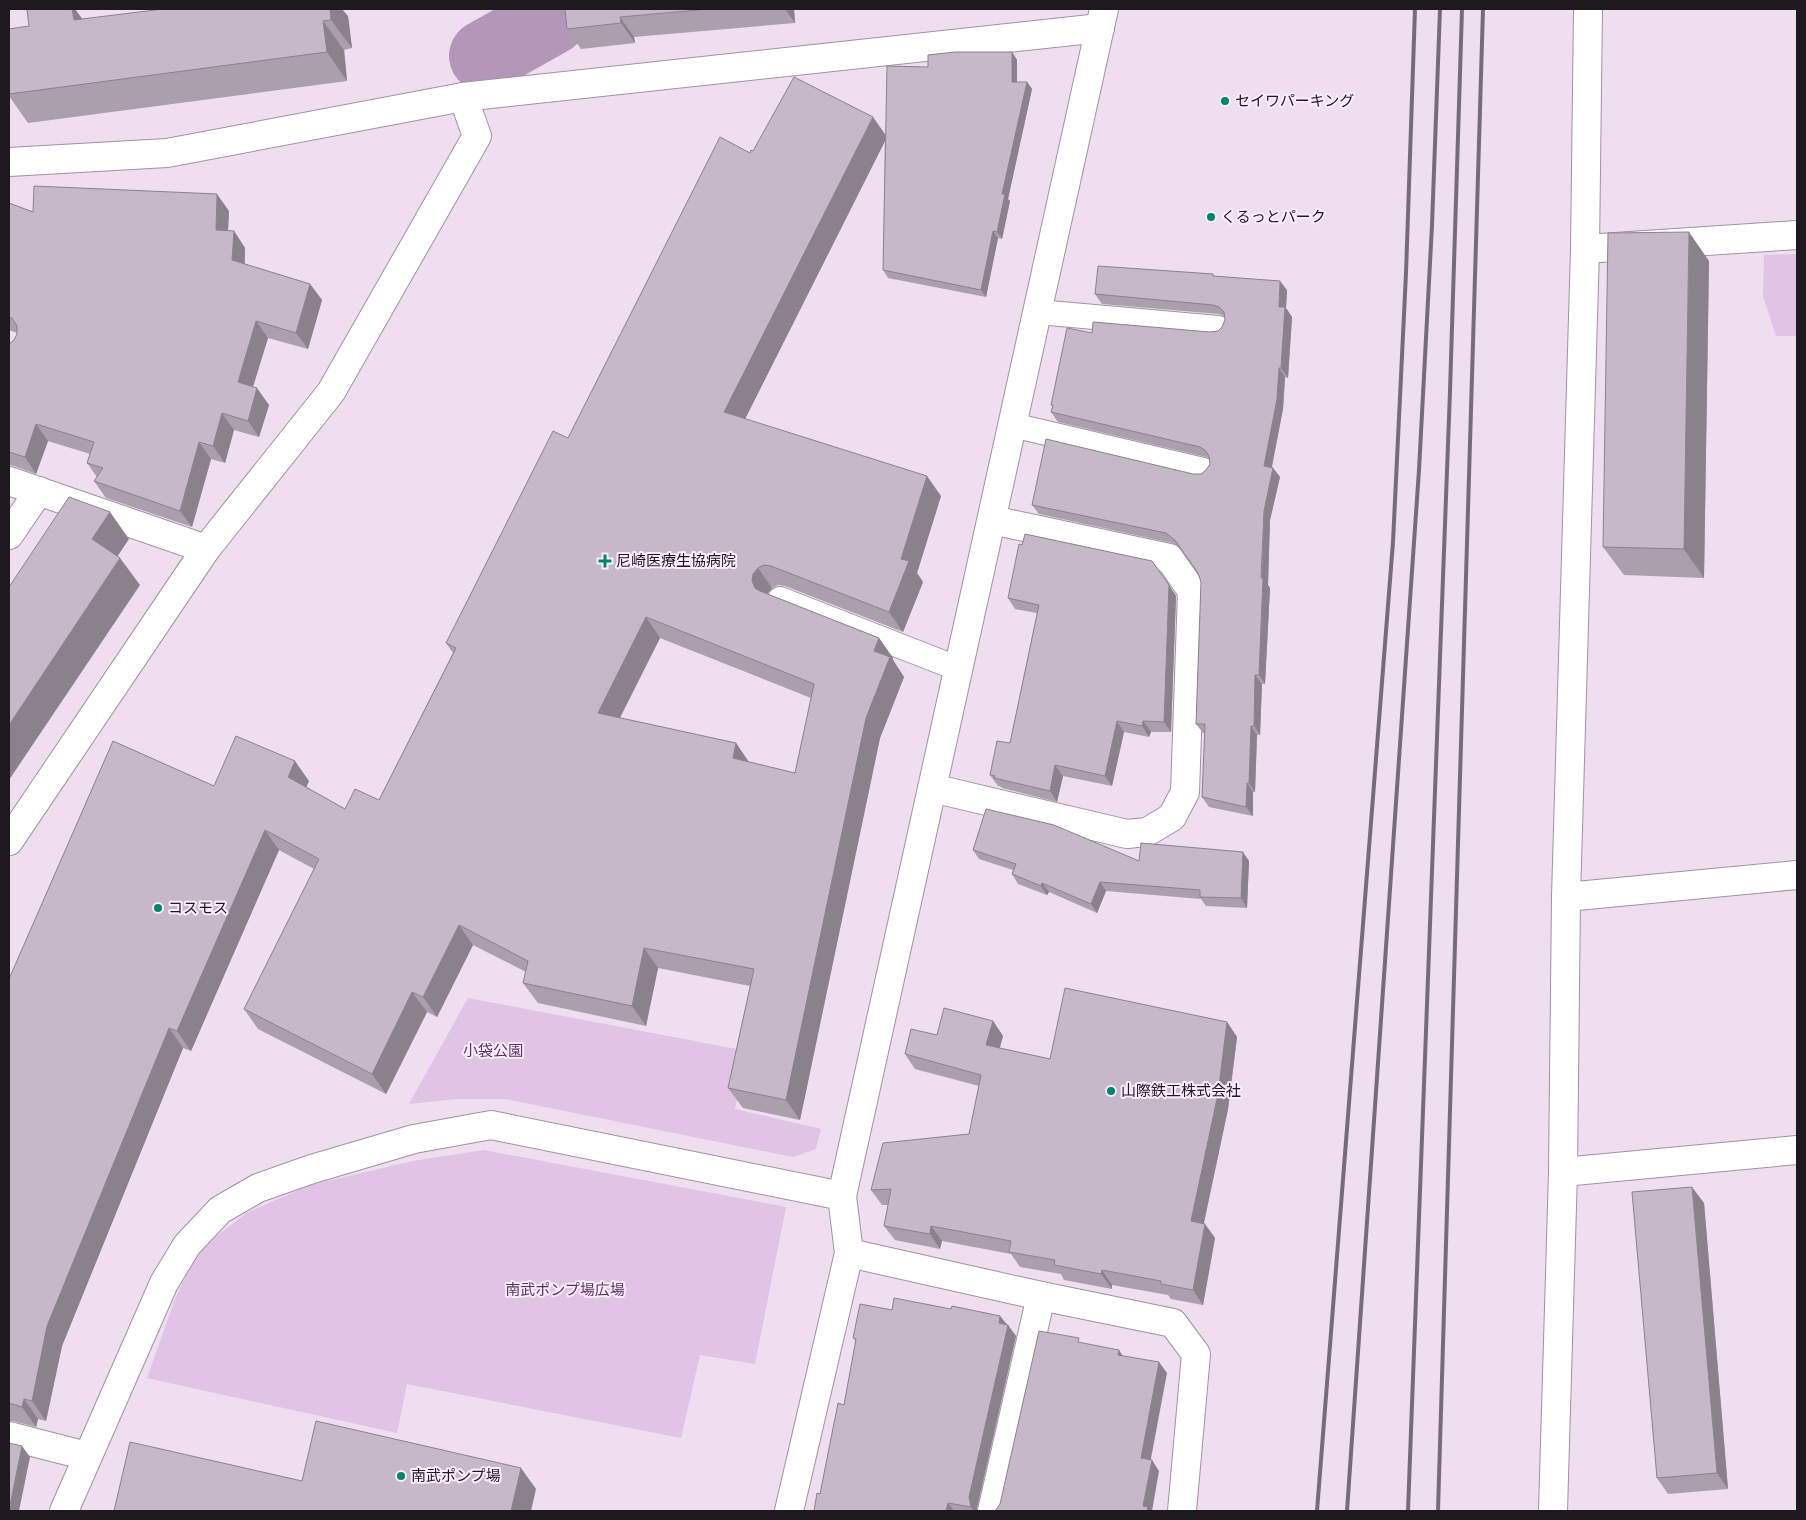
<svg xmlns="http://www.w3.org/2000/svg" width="1806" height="1520" viewBox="0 0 1806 1520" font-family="'Sofia Sans Condensed','Noto Sans JP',sans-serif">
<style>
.green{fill:#e0c3e5}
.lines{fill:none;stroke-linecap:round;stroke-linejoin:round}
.river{stroke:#b496b8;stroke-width:72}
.service-casing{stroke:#a092a3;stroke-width:26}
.minor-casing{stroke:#a092a3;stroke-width:30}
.tertiary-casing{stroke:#a092a3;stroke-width:30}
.service{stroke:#fff;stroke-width:24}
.minor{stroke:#fff;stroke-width:28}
.tertiary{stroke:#fff;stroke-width:28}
.rail{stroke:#766c78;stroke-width:4}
.wall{fill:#ab9ead;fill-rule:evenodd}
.shaded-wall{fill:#8b818d}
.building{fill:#c7b8c9;stroke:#8b818d;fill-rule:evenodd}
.poi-dot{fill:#00866b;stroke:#fbecfe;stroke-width:2}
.labels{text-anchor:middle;stroke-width:4;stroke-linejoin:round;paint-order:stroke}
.poi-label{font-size:15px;fill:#1e181f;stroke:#fbecfe;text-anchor:start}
.park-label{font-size:15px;fill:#593260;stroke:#fbecfe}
</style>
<rect width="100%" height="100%" fill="#eedef0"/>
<g class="green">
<polygon points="1797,254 1797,336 1776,336 1763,296 1764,255"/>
<polygon points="468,998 747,1051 735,1109 821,1129 816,1149 793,1157 506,1099 457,1099 409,1104"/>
<polygon points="484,1150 786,1207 755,1364 700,1355 681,1438 407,1384 397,1433 147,1378 175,1299 198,1250 248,1212 310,1185 413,1161"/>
</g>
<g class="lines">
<polyline class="river" points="485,56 551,19 561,9"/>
<defs>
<g id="service">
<polyline points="1038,312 1218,328"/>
<polyline points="1012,425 1203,470"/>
<polyline points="780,599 959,669"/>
</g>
<g id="minor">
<polyline points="1588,9 1585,249 1566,897 1563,1172 1797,1150"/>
<polyline points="9,162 167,153 463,97 1100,28"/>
<polyline points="1585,249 1797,235"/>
<polyline points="9,481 206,549"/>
<polyline points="9,535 39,491"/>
<polyline points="932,788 1127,834 1147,832 1172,817 1185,792 1192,591 1169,558 992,520"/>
<polyline points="9,841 206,549 331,392 477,136 463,97"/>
<polyline points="1566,897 1797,875"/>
<polyline points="849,1253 1041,1296 1173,1323 1196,1354 1182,1511"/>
<polyline points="9,1436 87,1456"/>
<polyline points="64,1511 164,1283 187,1245 220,1210 258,1188 312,1169 414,1139 491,1125 842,1196 849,1253 789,1511"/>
<polyline points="992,1511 1041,1296"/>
<polyline points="1553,1511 1563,1172"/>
</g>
<polyline id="tertiary" points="842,1196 1104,9"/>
</defs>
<use href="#service" class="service-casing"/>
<use href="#minor" class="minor-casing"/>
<use href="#tertiary" class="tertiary-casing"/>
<use href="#service" class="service"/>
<use href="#minor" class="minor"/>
<use href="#tertiary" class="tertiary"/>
<g class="rail">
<polyline points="1317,1511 1393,542 1406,273 1415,9"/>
<polyline points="1347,1511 1419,470 1432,225 1440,9"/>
<polyline points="1408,1511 1450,391 1462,9"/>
<polyline points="1438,1511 1483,9"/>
</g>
</g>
<g class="wall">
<polygon points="565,9 794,9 795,23 634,37 635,43 581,49 567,29"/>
<polygon points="348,16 352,48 344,50 347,81 28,123 9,96 9,29 83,19"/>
<path d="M1012,52L1017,60V82H1027L1032,89L1008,199L1010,201L1002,239L998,238L986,297L888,278L883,270L885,141L745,419L941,496L917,573L923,582L903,632L785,586L778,585L772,588L767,594L879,638L893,658V660L904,677L880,738L800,1120L743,1108L728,1088L750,986L658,968L646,1026L538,1003L523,983L526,972L473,945L437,1017L427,1012L386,1094L258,1029L244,1009L314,869L279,850L191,1051L183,1048L62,1346L46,1421L38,1419L36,1427L13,1421H9V979L214,786L309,781L306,787L345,809L379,800L453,653L446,643L568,438L750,153L753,151L885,135L928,67ZM660,638L811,698L795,773L749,762L736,743L620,718Z"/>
<polygon points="9,203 33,212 229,211 228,231 234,231 245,248 245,264 310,284 322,300 308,349 268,338 253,387 269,405 259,437 234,430 225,463 211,459 192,527 106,498 94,481 97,477 87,463 90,454 48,441 36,474 14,466 9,465 9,344 14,340 17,334 17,333 12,331 9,331"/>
<polygon points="1709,261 1704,578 1624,575 1603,547"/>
<polygon points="1213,274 1215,277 1287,290 1286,308 1292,317 1288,378 1285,377 1283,409 1272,467 1280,477 1270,520 1268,585 1270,588 1265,684 1262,684 1260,735 1257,735 1255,792 1253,792 1253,816 1209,807 1202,797 1205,733 1203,733 1196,724 1201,582 1198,573 1182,549 1172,543 1039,514 1032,505 1193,474 1201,474 1206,470 1210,464 1209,458 1206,457 1058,422 1051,412 1053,406 1051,405 1092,333 1210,332 1218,331 1222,327 1225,320 1224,316 1219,314 1102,304 1095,294"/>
<polygon points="1152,561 1176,596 1171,732 1151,732 1149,737 1124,732 1112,786 1063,776 1057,802 1002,788 1000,786 998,786 990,775 1010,743 1037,613 1015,609 1008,598"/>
<polygon points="973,850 1139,861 1249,861 1247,908 1206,906 1201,899 1106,891 1097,913 1049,892 1047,895 1018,884 1012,874 1013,870 979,859"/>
<polygon points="993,1021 1003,1036 1000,1048 1050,1059 1227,1022 1237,1037 1228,1109 1204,1223 1215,1238 1203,1305 1171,1299 1168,1295 1112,1285 1112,1289 1064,1280 1061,1274 1020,1267 1011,1254 942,1241 940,1249 895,1240 884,1226 888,1205 882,1205 871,1190 969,1134 979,1086 915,1069 905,1054 937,1035"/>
<polygon points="1704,1203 1728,1489 1668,1494 1657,1478"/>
<polygon points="951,1309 1000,1316 1016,1336 977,1508 977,1511 814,1511 820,1494 844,1405 856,1341 853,1338 892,1310"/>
</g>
<g class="shaded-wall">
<polygon points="72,9 75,9 92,32 74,20"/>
<polygon points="330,9 342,9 348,16 352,48 331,20"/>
<polygon points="785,9 794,9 795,23"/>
<polygon points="620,17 634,37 635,43 621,23"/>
<polygon points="323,21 344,50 347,81 327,52"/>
<polygon points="1012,52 1017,60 1017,89 1012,82"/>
<polygon points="1027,82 1032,89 1008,199 1010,201 1002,239 997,232 1002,194"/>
<polygon points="873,117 887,137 738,433 724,412"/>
<polygon points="217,194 229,211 227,247 216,230"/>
<polygon points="234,231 245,248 244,277 232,260"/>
<polygon points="993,231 998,238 986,297 981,290"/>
<polygon points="1689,232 1709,261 1704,578 1684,549"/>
<polygon points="1280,281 1287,290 1286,308 1292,317 1288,378 1281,368 1279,307"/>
<polygon points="310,284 322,300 308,349 296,333"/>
<polygon points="256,321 268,338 249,399 238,382"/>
<polygon points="1279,368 1285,377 1283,409 1270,475 1264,466"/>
<polygon points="257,388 269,405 259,437 248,421"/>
<polygon points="222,413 234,430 225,463 213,446"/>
<polygon points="36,424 48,441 36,474 25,457"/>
<polygon points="199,442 211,459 192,527 180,511"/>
<polygon points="1273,468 1280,477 1270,520 1268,585 1270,588 1265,684 1259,675 1264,511"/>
<polygon points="927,476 941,496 917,573 923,582 903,632 889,612 901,559"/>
<polygon points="110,512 129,539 111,566 92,539"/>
<polygon points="120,558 140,585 9,780 9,725"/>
<polygon points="758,568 772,588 767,594 770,608 755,588 752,581 753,574"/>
<polygon points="1169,585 1176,596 1171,732 1164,722"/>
<polygon points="646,617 660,638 612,733 598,713"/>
<polygon points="879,638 893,658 893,660 904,677 880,738 800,1120 786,1100 874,651"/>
<polygon points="1255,675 1262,684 1260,735 1254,726"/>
<polygon points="1117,721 1124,732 1112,786 1105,776"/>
<polygon points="1143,721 1151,732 1149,737 1142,726"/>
<polygon points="1251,726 1257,735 1255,792 1249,783"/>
<polygon points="736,743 750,764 733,758"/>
<polygon points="295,761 309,781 302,797 288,777"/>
<polygon points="1055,765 1063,776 1057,802 1050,791"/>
<polygon points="1247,783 1253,792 1253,816 1246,807"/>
<polygon points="265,830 279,850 191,1051 177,1031"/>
<polygon points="1243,852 1249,861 1247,908 1241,898"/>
<polygon points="1100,882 1106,891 1097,913 1091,904"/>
<polygon points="1042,883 1049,892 1047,895 1041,886"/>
<polygon points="459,925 473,945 437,1017 423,997"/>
<polygon points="644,948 658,968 646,1026 632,1006"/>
<polygon points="412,992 427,1012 386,1094 372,1074"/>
<polygon points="993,1021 1003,1036 996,1060 986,1045"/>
<polygon points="1227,1022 1237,1037 1228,1109 1201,1236 1191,1221"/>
<polygon points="169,1028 183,1048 62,1346 46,1421 32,1401 47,1326"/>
<polygon points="1692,1187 1704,1203 1728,1489 1717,1473"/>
<polygon points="1205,1224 1215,1238 1203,1305 1193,1290"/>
<polygon points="931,1226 942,1241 940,1249 930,1234"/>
<polygon points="1102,1270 1112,1285 1112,1289 1101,1274"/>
<polygon points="1000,1316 1008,1326 999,1323"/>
<polygon points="1008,1325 1016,1336 977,1508 977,1511 974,1511 971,1507 969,1497"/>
<polygon points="1119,1350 1126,1361 1118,1355"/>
<polygon points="1159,1362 1167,1373 1149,1469 1141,1458"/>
<polygon points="24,1399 38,1419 36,1427 22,1407"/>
<polygon points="22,1446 30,1457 19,1511 9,1511"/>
<polygon points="1152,1460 1159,1471 1152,1511 1147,1511 1143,1506"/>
<polygon points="521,1468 536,1489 531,1511 511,1511"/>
<polygon points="948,1503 954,1511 946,1511"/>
</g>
<g class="building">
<polygon points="27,9 72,9 74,20 163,9 330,9 331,20 323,21 327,52 9,94 9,29 29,26"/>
<polygon points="565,9 710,9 620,17 621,23 567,29"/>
<polygon points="955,52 1012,52 1012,82 1027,82 1002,194 1005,194 997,232 993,231 981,290 883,270 887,66 928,67 928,55"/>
<path d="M794,77L873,117L724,412L927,476L901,559L909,561L889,612L771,566L764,565L758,568L753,574L752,581L755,588L760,591L879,638L874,651L890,657L866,718L786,1100L728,1088L754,969L644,948L632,1006L523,983L528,961L459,925L423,997L412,992L372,1074L244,1009L319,859L265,830L177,1031L169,1028L47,1326L32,1401L24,1399L22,1407L9,1403V979L113,741L214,786L236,736L295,761L288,777L345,809L355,789L379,800L456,648L446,643L553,431L568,438L720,137L750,153L751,150L753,151ZM646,617L814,684L795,773L733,758L736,743L598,713Z"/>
<polygon points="34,186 217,194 216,230 234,231 232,260 310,284 296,333 256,321 238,382 257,388 248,421 222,413 213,446 199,442 180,511 94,481 103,468 87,463 94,442 36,424 25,457 9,452 9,344 14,340 17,334 17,326 12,318 9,317 9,203 33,212"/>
<polygon points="1689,232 1684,549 1603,547 1608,233"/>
<polygon points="1098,266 1213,274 1213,276 1280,281 1279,307 1285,307 1281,368 1279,368 1277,399 1264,466 1273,468 1264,511 1261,578 1263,578 1259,675 1255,675 1254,726 1251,726 1249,783 1247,783 1246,807 1202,797 1205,724 1196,724 1201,582 1198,573 1175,540 1166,533 1032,505 1046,439 1193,474 1201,474 1206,470 1210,464 1209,456 1205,450 1200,447 1051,412 1053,405 1051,405 1067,328 1092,333 1093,322 1210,332 1218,331 1222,327 1225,320 1224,312 1219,307 1213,305 1095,294"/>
<polygon points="69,497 110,512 92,539 120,558 9,725 9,587"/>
<polygon points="1025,534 1152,561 1169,585 1164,722 1143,721 1142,726 1117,721 1105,776 1055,765 1050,791 994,778 995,776 990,775 997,741 1010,743 1039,605 1008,598 1019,544 1022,545"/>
<polygon points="986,809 1054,825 1139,861 1141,843 1243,852 1241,898 1200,897 1200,890 1100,882 1091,904 1042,883 1041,886 1012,874 1016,864 973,850"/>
<polygon points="1065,988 1227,1022 1218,1094 1191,1221 1205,1224 1193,1290 1161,1284 1161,1281 1102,1270 1101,1274 1054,1265 1055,1260 1009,1252 1011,1241 931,1226 930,1234 884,1226 891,1189 871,1190 883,1143 969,1134 981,1075 905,1054 911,1029 937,1035 944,1008 993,1021 986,1045 1050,1059"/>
<polygon points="1692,1187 1717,1473 1657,1478 1632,1192"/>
<polygon points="894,1298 951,1309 952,1306 1000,1316 999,1323 1008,1325 969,1497 971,1507 948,1503 946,1511 814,1511 817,1493 820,1494 838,1403 844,1405 856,1339 853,1338 860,1304 892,1310"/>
<polygon points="1039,1331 1079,1338 1078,1342 1119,1350 1118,1355 1159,1362 1141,1458 1152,1460 1143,1506 1148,1507 1147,1511 995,1511 1000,1504"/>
<polygon points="316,1421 521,1468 511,1511 114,1511 130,1442 302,1481"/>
<polygon points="9,1443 22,1446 9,1510"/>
</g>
<g class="poi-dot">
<circle cx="1225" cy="101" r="5"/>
<circle cx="1211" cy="217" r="5"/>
<path d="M602.5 553.5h5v5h5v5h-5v5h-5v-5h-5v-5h5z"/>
<circle cx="158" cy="908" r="5"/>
<circle cx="1111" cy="1091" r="5"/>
<circle cx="401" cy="1476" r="5"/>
</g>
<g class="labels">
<g class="poi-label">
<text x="1235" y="106">セイワパーキング</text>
<text x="1221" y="222">くるっとパーク</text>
<text x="616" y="566">尼崎医療生協病院</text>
<text x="168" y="913">コスモス</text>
<text x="1121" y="1096">山際鉄工株式会社</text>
<text x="411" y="1481">南武ポンプ場</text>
</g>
<g class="park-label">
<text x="493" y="1056">小袋公園</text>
<text x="565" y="1295">南武ポンプ場広場</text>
</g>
</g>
<rect width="1806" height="1520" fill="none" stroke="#1e181f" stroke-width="20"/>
</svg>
